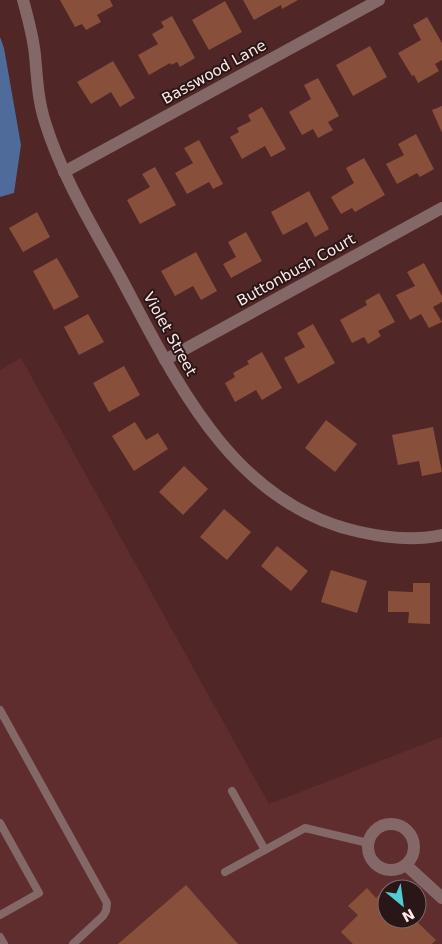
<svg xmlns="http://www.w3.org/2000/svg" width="442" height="944" viewBox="0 0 442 944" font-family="'DejaVu Sans',sans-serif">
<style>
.built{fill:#5f2d2e;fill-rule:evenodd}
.water{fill:#4e6b9a}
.building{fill:#884f3b}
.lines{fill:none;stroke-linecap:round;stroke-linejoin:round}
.service{stroke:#846767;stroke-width:8}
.minor{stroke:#846767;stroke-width:12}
.labels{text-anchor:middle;stroke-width:4;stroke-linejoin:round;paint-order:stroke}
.street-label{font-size:15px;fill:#fee8e7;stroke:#291616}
</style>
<rect width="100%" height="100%" fill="#502627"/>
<path class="built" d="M21,358L269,804L442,737V944H0V370ZM387,889H417V919H387Z"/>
<polygon class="water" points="0,37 4,48 21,145 14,193 0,197"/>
<g class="building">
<polygon points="60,0 110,0 113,6 97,15 101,22 86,30 82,24 75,27"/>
<polygon points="243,0 298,0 282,9 281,5 254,20"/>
<polygon points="225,1 242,32 209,50 192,20"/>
<polygon points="172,16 195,58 180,67 177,62 171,65 170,63 149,75 138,55 158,44 152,34 164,27 161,22"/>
<polygon points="427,17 442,43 442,60 435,64 439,71 418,83 414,75 412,76 398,53 421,40 413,25"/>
<polygon points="370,46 387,77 353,96 336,65"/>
<polygon points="113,61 135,98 120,107 111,92 91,104 77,82"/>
<polygon points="318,78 339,116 328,122 333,130 318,138 313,129 302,135 289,112 311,99 304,85"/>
<polygon points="442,106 442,133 432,110"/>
<polygon points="262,107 286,149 271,157 265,146 242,159 230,137 239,132 237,128 251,121 248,115"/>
<polygon points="416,134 434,169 420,177 417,173 397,184 386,164 404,155 398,144"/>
<polygon points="199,140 223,184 213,189 209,182 187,194 175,173 193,163 184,148"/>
<polygon points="364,158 385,195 355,212 352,208 341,214 331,197 354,183 346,168"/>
<polygon points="155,167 176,205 140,224 127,200 150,187 142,174"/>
<polygon points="309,191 329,229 315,237 307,222 283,235 271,212"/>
<polygon points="37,212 50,237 23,252 9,228"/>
<polygon points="246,232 262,261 231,278 223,264 236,257 228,242"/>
<polygon points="196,252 217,291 201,300 193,286 175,296 161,271"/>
<polygon points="57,258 79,297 54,310 33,271"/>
<polygon points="424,263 442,296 442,302 433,307 442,322 429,328 421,314 410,320 396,295 415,286 407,272"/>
<polygon points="379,293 395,322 378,331 381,336 368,344 364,337 352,343 340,320 367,305 365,301"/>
<polygon points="88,314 104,342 79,355 64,327"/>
<polygon points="313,324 335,363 298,384 284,358 305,347 297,333"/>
<polygon points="262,352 282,388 262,400 256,390 235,402 225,383 235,377 233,373 249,364 247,361"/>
<polygon points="124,366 140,395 109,412 93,383"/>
<polygon points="326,420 357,444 335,472 305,448"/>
<polygon points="135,422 146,440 158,433 168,449 134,471 112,436"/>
<polygon points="433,427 442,472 422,476 419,461 398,465 392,435"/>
<polygon points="184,466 208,489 183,515 159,492"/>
<polygon points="224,509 251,532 227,560 200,537"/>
<polygon points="277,546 308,571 291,591 261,566"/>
<polygon points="331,570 367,581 357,613 321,602"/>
<polygon points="413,583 430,583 430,624 408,623 409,612 388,612 388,591 413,592"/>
<polygon points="186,885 238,944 118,944"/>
<polygon points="367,888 376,898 385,889 387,892 387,919 414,919 436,940 432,944 353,944 341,932 358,915 348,906"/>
</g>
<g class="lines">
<g class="service">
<polyline points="0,710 107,903 106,911 103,916 73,944"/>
<polyline points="232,791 265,850"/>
<polyline points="0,823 39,893 0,915"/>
<polyline points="225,872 305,828 368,843"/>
<polyline points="0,937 4,944"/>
</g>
<g class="minor">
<path d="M23,0C28,18 33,36 35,55C37,78 38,100 45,122C62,177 93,227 121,278C176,381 233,505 360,532C387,538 415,541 442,535"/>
<polyline points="64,172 379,0"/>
<polyline points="165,360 442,208"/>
<circle cx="391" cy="847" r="23"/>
<polyline points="406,865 442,898"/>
</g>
</g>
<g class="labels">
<g class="street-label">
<text transform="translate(214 72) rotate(-29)" y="5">Basswood Lane</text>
<text transform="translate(296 270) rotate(-29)" y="5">Buttonbush Court</text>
<text transform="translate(170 334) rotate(61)" y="5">Violet Street</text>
</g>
</g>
<g transform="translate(402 904) rotate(151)"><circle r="24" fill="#291616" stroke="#7e6a6a"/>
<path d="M0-4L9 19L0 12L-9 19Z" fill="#51ccd3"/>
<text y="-8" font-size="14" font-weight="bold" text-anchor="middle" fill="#fee8e7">N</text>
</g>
</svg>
